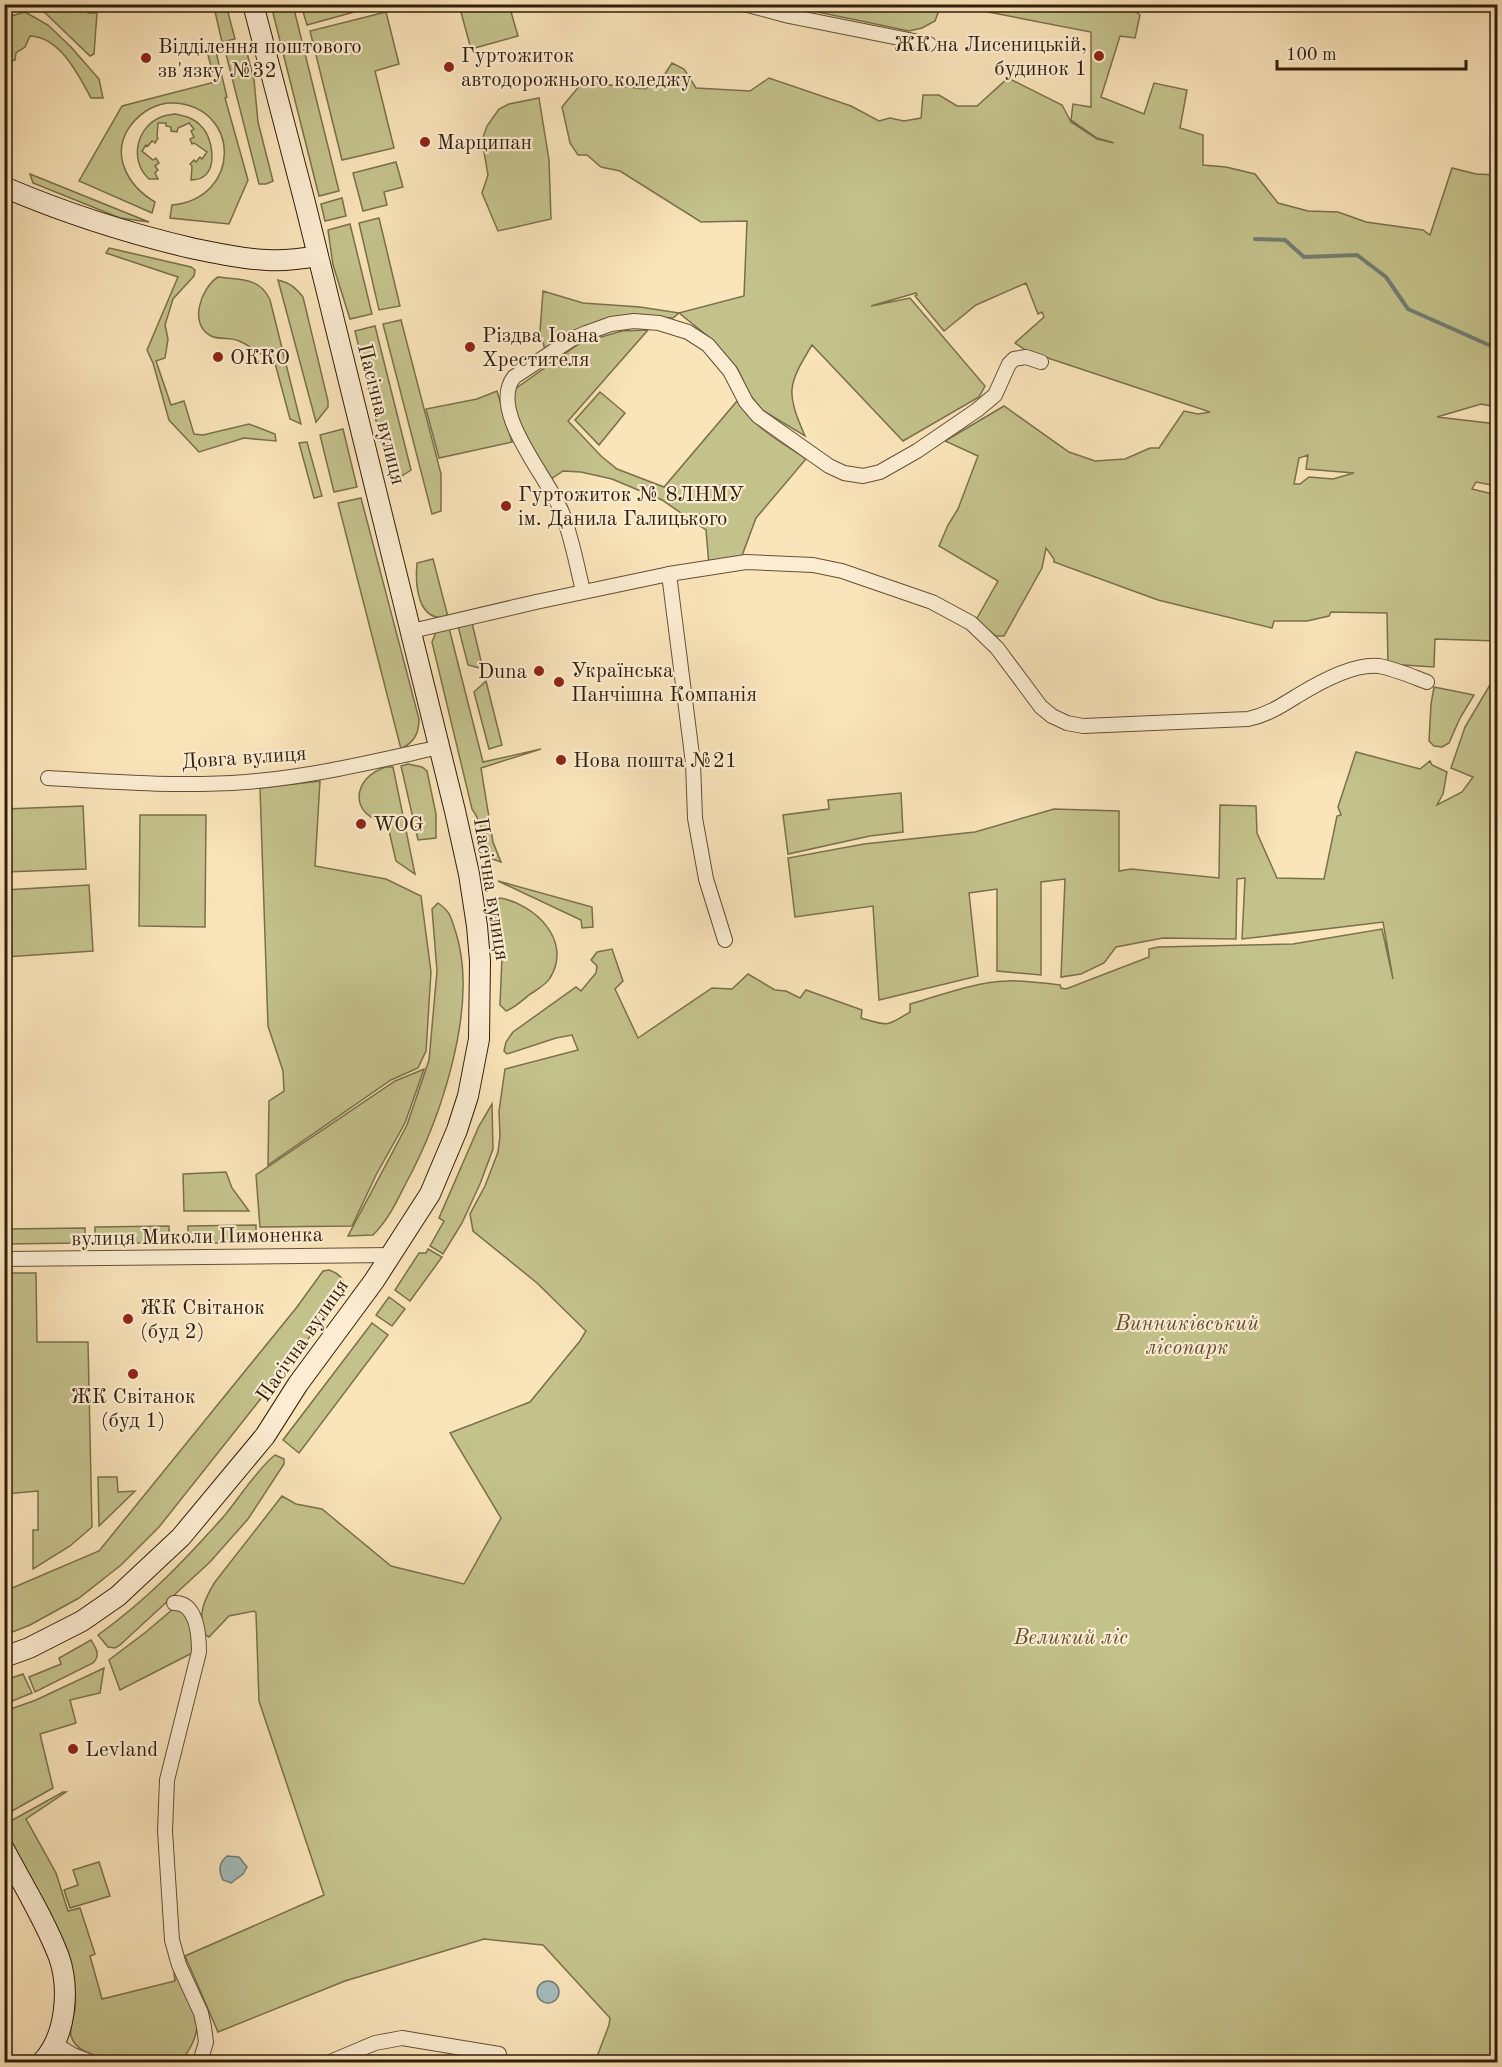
<svg xmlns="http://www.w3.org/2000/svg" width="1502" height="2067" viewBox="0 0 1502 2067" font-family="'Old Standard TT',serif">
<style>
.green{fill:#c4c28b;stroke:#7a704b;stroke-width:1.5;fill-rule:evenodd}
.water{fill:#a2bcba;stroke:#757d74;stroke-width:1.5}
.lines{fill:none;stroke-linecap:round;stroke-linejoin:round}
.stream{stroke:#757d74;stroke-width:4}
.street-casing{stroke:#635037;stroke-width:16}
.secondary-casing{stroke:#311e0b;stroke-width:22}
.street{stroke:#fcedd2;stroke-width:14}
.secondary{stroke:#fcedd2;stroke-width:20}
.poi-dot{fill:#8f2418;stroke:#fcedd2;stroke-width:2}
.labels{text-anchor:middle;stroke-width:4.5;stroke-linejoin:round;paint-order:stroke}
.poi-label{font-size:21px;fill:#311e0b;stroke:#fcedd2;text-anchor:start}
.street-label{font-size:21px;fill:#311e0b;stroke:#fcedd2}
.park-label{font-size:21px;font-style:italic;fill:#5d4f31;stroke:#fcedd2}
</style>
<rect width="100%" height="100%" fill="#fae4ba"/>
<filter id="stains"><feTurbulence type="fractalNoise" baseFrequency=".00333" numOctaves="4"/><feColorMatrix values="0 0 0 0 .2 0 0 0 0 .09 0 0 0 0 .02 0 0 0 .5 -.17"/></filter>
<radialGradient id="worn" r=".72"><stop offset=".6" stop-color="#630" stop-opacity="0"/><stop offset="1" stop-color="#630" stop-opacity=".3"/></radialGradient>
<g class="green">
<polygon points="383,4 307,25 301,5 301,4"/>
<polygon points="37,5 85,5 88,13 97,13 94,54 90,56"/>
<polygon points="226,5 235,39 222,42 214,7"/>
<polygon points="271,5 293,5 339,191 319,196"/>
<polygon points="459,5 509,5 518,36 471,49"/>
<polygon points="784,5 941,5 935,21 922,28 909,31"/>
<path d="M952,5H1126L1140,15L1135,38L1120,36L1101,97L1144,114L1154,83L1187,90L1180,128L1203,135V165L1226,167L1255,174L1278,203L1308,211L1338,212L1366,222L1423,230L1430,235L1452,168L1476,174L1497,175V407L1481,404L1437,417L1497,424V486L1476,482L1472,489L1497,495V641L1435,639L1434,667L1388,664L1387,613L1331,612L1329,616L1307,621H1274L1272,628L1158,600L1054,562V559L1046,548L1042,568L1004,636H996L976,620L998,581L939,546L948,525L958,509L978,456L945,441L1004,406L1069,452L1095,461L1125,459L1150,448H1159L1184,411L1198,414L1210,412L1027,351L1015,343L1044,317L1042,312L1038,314L1026,283L976,305L944,331L915,296L917,295L916,293L871,306L910,298L985,386L979,397L903,441L812,345C787,386 786,392 805,436L762,410L750,395L737,368L710,338L679,313L673,318L633,316L545,350L540,331L543,291L583,303L640,307L679,313L744,296L747,221L701,222L620,171L601,167L587,155H578L570,143L562,107L581,84H602L645,89L663,77L672,63L684,69L696,88L750,91L769,78L851,106L879,121L890,118L904,121L921,118L923,95H939L957,106H977L1008,78L1062,105L1071,122L1097,139L1114,143L1097,138L1071,120L1073,104L1091,107V32ZM1308,455L1306,469L1354,473L1333,479L1309,477L1300,484H1294L1299,458Z"/>
<path d="M25,12L48,25L71,47L99,79L103,98H91C78,74 60,37 30,36L25,47L16,53L15,60L5,62V23L11,16Z"/>
<polygon points="386,12 399,64 375,71 394,148 342,160 310,31"/>
<polygon points="245,45 254,80 258,122 273,181 266,184 259,184 225,50"/>
<path d="M216,52L227,97L225,98L248,180L229,224L170,218L172,205C242,198 241,107 174,103C157,102 141,112 131,125C109,154 128,186 155,202L152,213L79,181L122,106L215,82L208,55Z"/>
<polygon points="539,98 549,160 551,219 498,231 482,193 488,175 482,140 487,126 499,109 509,104"/>
<path d="M175,114C185,116 194,118 201,126C213,137 218,170 201,178C198,180 195,179 191,180L192,166L190,164L194,160L196,162L200,157L202,159L207,152L194,143L192,144L190,139L194,137L191,131L194,129L189,123L178,128L177,132L171,131V127L166,126V123H158L157,137L158,138L155,143L152,141L148,146L146,145L142,151L153,160L156,158L159,163L155,166L158,170L155,173L158,179H149C129,161 136,127 161,117C165,115 170,115 175,114Z"/>
<polygon points="396,162 403,187 384,192 387,205 363,211 353,173"/>
<polygon points="30,174 149,222 120,218 33,183"/>
<polygon points="342,198 346,216 325,221 321,204"/>
<polygon points="379,218 400,306 379,310 359,223"/>
<polygon points="350,224 372,314 350,319 333,265 328,230"/>
<polygon points="109,248 191,267 195,270 194,276 173,299 165,325 168,339 165,358 156,361 171,405 184,401 194,434 203,435 249,424 275,434 276,441 244,438 199,452 169,420 153,363 147,350 178,277 106,253"/>
<path d="M218,277C240,280 260,277 270,300L301,424L290,419L275,363C263,356 251,346 239,341C231,337 219,340 211,336C188,324 201,288 218,277Z"/>
<path d="M278,280C290,283 295,287 303,297L328,401V407L316,422Z"/>
<polygon points="401,320 441,474 441,511 432,514 383,324"/>
<polygon points="375,326 411,470 399,478 382,446 355,331"/>
<path d="M648,330L568,421L601,456L617,469L664,487L738,400C750,426 783,443 806,459L756,518L740,561L709,565L706,530L662,500L612,479L581,472L563,471L551,479C536,454 505,420 515,389L580,343L622,331Z"/>
<polygon points="497,391 512,442 439,458 426,409 477,399"/>
<polygon points="600,392 625,413 599,445 575,420"/>
<polygon points="343,429 357,487 334,492 320,435"/>
<polygon points="307,442 322,496 314,498 299,443"/>
<path d="M361,498L419,719C419,734 414,742 401,749L338,503Z"/>
<path d="M433,559L448,617C417,623 415,584 417,563Z"/>
<polygon points="472,623 483,669 468,665 458,626"/>
<path d="M449,628L483,762L541,749L481,768L493,842L501,862L486,857C485,839 482,823 472,809L432,642L436,632Z"/>
<path d="M1497,673V2062H595L609,2025L610,2018L543,1945L484,1939L345,1981L218,2032L185,1956L324,1895L259,1701L256,1613L254,1611L229,1616L209,1637L204,1634C198,1613 204,1600 215,1582L282,1496L296,1504L322,1509L391,1566L464,1584L501,1518L450,1433L530,1402L580,1341L586,1331L537,1283L473,1231L470,1214L485,1186L498,1152L500,1136L499,1111L505,1069L578,1050L572,1035L556,1038L507,1054L504,1051L506,1042L513,1032L576,987L581,991L596,973L597,966L591,960L597,952L612,949L623,981L615,989L638,1038L712,988L732,989L748,974L775,990L786,991L800,998L806,990L862,1010L861,1018C888,1026 886,1027 910,1012V1004C942,995 975,982 1007,981C1025,980 1043,983 1060,985L1061,988L1066,989L1149,957V949L1158,947L1293,944L1382,929L1393,979L1383,922L1242,939L1245,878L1237,879L1236,939L1163,938L1116,947L1104,963L1081,974L1061,977L1065,879L1041,882V975L997,971V889L969,893L978,976L879,1000L873,906L795,917L788,858L864,844L975,832L1054,809L1119,811V871L1131,869L1219,878L1220,805L1256,806L1257,833L1277,878L1324,879L1337,816L1341,815L1338,807L1356,752L1420,769L1430,761L1432,765L1447,772L1443,794L1437,805L1462,792L1473,777L1451,768L1465,727Z"/>
<polygon points="486,681 502,745 489,749 474,692"/>
<polygon points="1434,687 1474,695 1460,718 1449,743 1442,747 1434,746 1429,741 1431,704"/>
<polygon points="408,764 422,767 427,771 436,814 436,838 418,840 401,766"/>
<path d="M386,767H393L415,874L396,861L387,822C348,817 352,777 386,767Z"/>
<polygon points="320,781 315,866 386,879 421,896 431,972 426,1051 418,1068 391,1080 268,1165 269,1101 284,1091 283,1071 268,1026 260,788"/>
<polygon points="901,793 903,832 870,836 788,854 783,815 829,809 828,800"/>
<polygon points="83,806 86,869 5,872 5,809"/>
<polygon points="140,815 206,815 205,927 139,926"/>
<polygon points="498,881 592,907 593,927 582,928 581,920"/>
<polygon points="89,885 93,951 5,957 5,890"/>
<path d="M500,898C535,904 573,941 550,978C546,985 536,990 529,995C522,1001 514,1008 506,1011L500,1005L502,957L494,906L496,901Z"/>
<path d="M438,903C451,912 451,918 456,933C479,1006 441,1119 405,1185C396,1203 388,1220 373,1235L348,1236L407,1125L429,1060L437,971L432,909Z"/>
<polygon points="424,1069 405,1123 376,1175 352,1226 260,1227 256,1175 395,1081"/>
<polygon points="492,1104 493,1149 480,1184 462,1223 443,1254 430,1246 444,1221 439,1218 479,1126"/>
<polygon points="226,1172 232,1188 249,1211 184,1211 183,1174"/>
<polygon points="256,1225 256,1238 250,1243 188,1243 188,1226"/>
<polygon points="169,1226 169,1242 100,1244 95,1239 95,1227"/>
<polygon points="85,1228 85,1240 81,1243 5,1244 5,1229"/>
<polygon points="428,1249 442,1257 410,1301 395,1290 419,1253 426,1253"/>
<path d="M329,1270C341,1274 347,1282 343,1295L159,1527L121,1565L79,1598L30,1625L5,1635V1591L99,1551L297,1307L323,1271Z"/>
<polygon points="5,1273 36,1273 37,1342 88,1342 92,1527 70,1546 33,1569 33,1530 38,1530 38,1491 5,1494"/>
<polygon points="389,1297 405,1309 392,1326 376,1315"/>
<polygon points="372,1323 388,1335 299,1453 283,1440"/>
<path d="M275,1455L284,1459V1464L248,1519L210,1562L120,1645L115,1648L108,1647L98,1635C148,1599 184,1561 225,1515C239,1498 259,1467 275,1455Z"/>
<polygon points="98,1477 117,1477 118,1492 135,1491 99,1526"/>
<polygon points="173,1609 182,1609 189,1615 198,1650 120,1690 109,1660 146,1632"/>
<path d="M91,1640C96,1648 101,1655 93,1663L35,1692L29,1677L61,1664L59,1658Z"/>
<polygon points="104,1668 100,1693 70,1700 76,1723 40,1734 53,1788 5,1815 5,1711 36,1700"/>
<polygon points="23,1674 32,1693 5,1704 5,1680"/>
<path d="M63,1792H66L26,1819L56,1873L68,1911L80,1908L95,1954L90,1956L102,1999L175,1981L174,1973H180C195,2013 209,2024 181,2062C154,2062 80,2067 71,2036C69,2028 74,2017 75,2008C76,1986 73,1966 65,1945L5,1830L7,1823Z"/>
<polygon points="99,1862 110,1896 70,1908 64,1890 78,1885 73,1870"/>
</g>
<g class="water">
<path d="M227,1856L239,1857L247,1867L243,1874L231,1883L223,1880C218,1870 219,1863 227,1856Z"/>
<circle cx="548" cy="1992" r="11"/>
</g>
<g class="lines">
<polyline class="stream" points="1255,239 1285,240 1304,257 1357,255 1386,277 1408,309 1498,349"/>
<defs>
<g id="street">
<polyline points="744,4 789,16 929,44"/>
<polyline points="669,574 693,763 695,818 706,879 725,940"/>
<path d="M583,591C577,566 572,539 563,515C551,480 487,412 514,377L572,339L586,333L611,324L634,321L659,323L688,332L708,345L730,371L746,402L758,416L829,466L844,473L863,476L880,472L917,451L977,410L995,395L1009,364L1014,359L1026,357L1041,362"/>
<path d="M412,631L536,602L669,574L746,562L813,565L842,571L932,602L971,623L997,648L1041,707L1052,716L1067,723L1083,726L1248,719C1267,715 1281,706 1297,696C1318,683 1354,663 1379,666C1395,669 1411,676 1427,682"/>
<path d="M48,778C114,782 180,787 246,782C312,777 376,761 440,747"/>
<polyline points="4,1259 390,1255"/>
<path d="M174,1603C197,1602 199,1635 199,1652L167,1780L165,1831L172,1940L179,1965L201,2013L204,2027L206,2042L200,2062"/>
<polyline points="55,2044 73,2055 91,2062"/>
<polyline points="330,2062 375,2043 402,2038 499,2054"/>
</g>
<g id="secondary">
<path d="M4,187C65,213 127,233 191,248C216,253 242,259 267,260C284,261 301,259 317,256"/>
<polyline points="4,1657 29,1648 82,1621 118,1596 181,1537 265,1436 298,1384 374,1281 430,1194 457,1130 468,1096 479,1039 480,961 477,926 469,874 455,811 305,203 253,4"/>
<path d="M4,1849C23,1885 45,1920 59,1957C70,1989 66,2037 42,2062"/>
</g>
</defs>
<use href="#street" class="street-casing"/>
<use href="#secondary" class="secondary-casing"/>
<use href="#street" class="street"/>
<use href="#secondary" class="secondary"/>
</g>
<g class="poi-dot">
<circle cx="1099" cy="56" r="6"/>
<circle cx="146" cy="58" r="6"/>
<circle cx="449" cy="67" r="6"/>
<circle cx="425" cy="142" r="6"/>
<circle cx="470" cy="347" r="6"/>
<circle cx="218" cy="357" r="6"/>
<circle cx="506" cy="506" r="6"/>
<circle cx="539" cy="671" r="6"/>
<circle cx="559" cy="682" r="6"/>
<circle cx="561" cy="760" r="6"/>
<circle cx="361" cy="824" r="6"/>
<circle cx="128" cy="1319" r="6"/>
<circle cx="133" cy="1374" r="6"/>
<circle cx="73" cy="1749" r="6"/>
</g>
<g class="labels">
<g class="poi-label">
<text x="1087" y="51" text-anchor="end">ЖК на Лисеницькій,<tspan x="1087" dy="24">будинок 1</tspan></text>
<text x="158" y="53">Відділення поштового<tspan x="158" dy="24">зв'язку №32</tspan></text>
<text x="461" y="62">Гуртожиток<tspan x="461" dy="24">автодорожнього коледжу</tspan></text>
<text x="437" y="149">Марципан</text>
<text x="482" y="342">Різдва Іоана<tspan x="482" dy="24">Хрестителя</tspan></text>
<text x="230" y="364">ОККО</text>
<text x="518" y="501">Гуртожиток № 8ЛНМУ<tspan x="518" dy="24">ім. Данила Галицького</tspan></text>
<text x="571" y="677">Українська<tspan x="571" dy="24">Панчішна Компанія</tspan></text>
<text x="527" y="678" text-anchor="end">Duna</text>
<text x="573" y="767">Нова пошта №21</text>
<text x="373" y="831">WOG</text>
<text x="140" y="1314">ЖК Світанок<tspan x="140" dy="24">(буд 2)</tspan></text>
<text x="133" y="1403" text-anchor="middle">ЖК Світанок<tspan x="133" dy="24">(буд 1)</tspan></text>
<text x="85" y="1756">Levland</text>
</g>
<g class="street-label">
<text transform="translate(382 414) rotate(76)" y="7">Пасічна вулиця</text>
<text transform="translate(244 757) rotate(-4)" y="7">Довга вулиця</text>
<text transform="translate(492 889) rotate(81)" y="7">Пасічна вулиця</text>
<text transform="translate(197 1236) rotate(-1)" y="7">вулиця Миколи Пимоненка</text>
<text transform="translate(302 1340) rotate(-55)" y="7">Пасічна вулиця</text>
</g>
<g class="park-label">
<text x="1187" y="1330">Винниківський<tspan x="1187" dy="24">лісопарк</tspan></text>
<text x="1071" y="1644">Великий ліс</text>
</g>
</g>
<rect width="1502" height="2067" fill="none" stroke="#fae4ba" stroke-width="24"/>
<rect x="6" y="6" width="1490" height="2055" fill="none" stroke="#311e0b" stroke-width="3"/>
<rect x="12" y="12" width="1478" height="2043" fill="none" stroke="#311e0b" stroke-width="1.5"/>
<path d="M1277 60v9h189v-9" fill="none" stroke="#311e0b" stroke-width="3"/>
<text x="1286" y="60" font-size="18" fill="#311e0b" stroke="#fcedd2" stroke-width="4.5" paint-order="stroke">100 m</text>
<rect width="100%" height="100%" filter="url(#stains)"/>
<rect width="100%" height="100%" fill="url(#worn)"/>
</svg>
